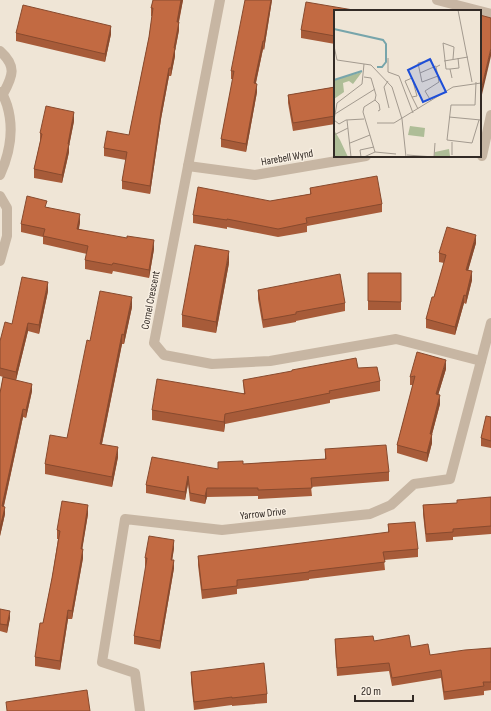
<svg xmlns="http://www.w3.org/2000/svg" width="491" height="711" viewBox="0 0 491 711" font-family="'Sofia Sans Condensed',sans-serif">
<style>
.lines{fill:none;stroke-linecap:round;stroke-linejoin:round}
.minor{stroke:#c7b6a3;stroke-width:10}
.wall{fill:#a75b39}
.shaded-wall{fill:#884a2e}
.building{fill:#c26a42;stroke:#884a2e}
.labels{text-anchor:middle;stroke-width:3;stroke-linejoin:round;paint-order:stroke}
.street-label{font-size:11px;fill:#322a25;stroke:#f8efe2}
.inset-river{fill:none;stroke:#77a5ab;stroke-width:2}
.inset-road{fill:none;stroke:#a39a8f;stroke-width:1}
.view{fill:#1d4ed8;fill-opacity:0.15;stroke:#1d4ed8;stroke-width:2}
.inset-edge{fill:none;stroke:#322a25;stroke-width:2}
</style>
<rect width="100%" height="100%" fill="#efe5d6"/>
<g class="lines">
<g class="minor">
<polyline points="220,0 154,343 164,355 212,364 270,361 396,339 481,361"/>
<polyline points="437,0 491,14"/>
<path d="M0,51C17,66 13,76 3,94"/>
<path d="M0,92C4,95 5,100 7,105C14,128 10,153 0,175"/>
<polyline points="482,156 491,115"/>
<polyline points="188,166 255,175 366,156"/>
<polyline points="0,196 7,208 7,236 0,261"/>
<polyline points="140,711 135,673 102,662 125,519 222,530 370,514 391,505 414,484 450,479 491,323"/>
</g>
</g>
<g class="wall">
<polygon points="153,0 183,0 179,22 179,30 175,51 175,56 171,76 169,76 161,119 150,194 122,189 122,181 126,160 104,156 104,148 129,135 149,37 152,16 151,16 151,8"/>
<polygon points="272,0 264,50 263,49 256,83 257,92 246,152 221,147 221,139 233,79 231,79 231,71"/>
<polygon points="335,11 335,44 301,38 301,30"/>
<polygon points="16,33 111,34 105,62 16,41"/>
<polygon points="335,87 335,124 293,131 288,103 288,95"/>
<polygon points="74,121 69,146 69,152 62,183 34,178 34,169 40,142 40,133"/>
<polygon points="310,188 382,204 382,212 307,226 307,232 278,237 227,227 227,229 193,223 193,215 310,194"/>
<polygon points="47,207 80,222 79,229 154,249 149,278 113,271 112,274 85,269 85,260 87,254 43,244 43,237 21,232 21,224"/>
<polygon points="476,243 468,270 472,280 466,304 464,303 455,335 426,328 426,319 434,297 444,263 439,262 439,253"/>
<polygon points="229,263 216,333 182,327 182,315"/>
<rect x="368" y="273" width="33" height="37"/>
<polygon points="258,290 345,303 345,311 296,321 296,322 263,328 258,299"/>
<polygon points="48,291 39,334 28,331 16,380 32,391 26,418 23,417 4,506 5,514 0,536 0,393 3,377 0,376 0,341 12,324"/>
<polygon points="132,307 124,344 122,344 102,444 118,457 112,487 45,474 45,464 67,438 90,341"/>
<polygon points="358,368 380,381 380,391 330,400 330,403 225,424 224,432 152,420 152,410 244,393 243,380"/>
<polygon points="446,369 438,395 440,404 432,434 432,443 427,462 397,453 397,445 413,385 410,385 410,377"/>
<polygon points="491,417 491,448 481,446 481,438"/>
<polygon points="325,449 389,472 389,481 311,487 312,496 258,499 258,496 207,497 205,504 190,501 188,484 185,500 146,493 146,485 243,464 325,459"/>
<polygon points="491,497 491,534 453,537 453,540 426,542 423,514 423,505 457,503"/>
<polygon points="88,514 82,549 83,558 72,619 68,619 60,670 35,666 35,657 43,623 52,578 58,539 57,539 57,530"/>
<polygon points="388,524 418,549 418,557 384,560 385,570 309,579 309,580 237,589 237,594 202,599 198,565 198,556 388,533"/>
<polygon points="174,548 172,560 174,568 160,649 134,644 134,636 146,566 145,566 145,558"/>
<polygon points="0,609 10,618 7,633 0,631"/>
<polygon points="335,639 374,641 411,647 430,655 491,648 491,690 484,691 484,695 444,700 441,678 392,686 389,671 337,676 335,647"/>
<polygon points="191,672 267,694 267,703 232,706 232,705 194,710 191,681"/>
</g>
<g class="shaded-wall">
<polygon points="181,0 183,0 177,30 177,22"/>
<polygon points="271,0 272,0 264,50 264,41"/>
<polygon points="179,22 179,30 175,51 175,56 171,76 171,68"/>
<polygon points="111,26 111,34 105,62 105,54"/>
<polygon points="263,41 263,49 254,91 254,83"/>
<polygon points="491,48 491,56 480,103 480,95"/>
<polygon points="169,68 169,76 161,119 150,194 150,186 161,111"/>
<polygon points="257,84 257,92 246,152 246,144"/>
<polygon points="74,112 74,121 69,146 69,152 62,183 62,175 68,144"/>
<polygon points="80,214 80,222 77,237 77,229"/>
<polygon points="476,235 476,243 466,278 466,270"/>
<polygon points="154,240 154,249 149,278 149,270"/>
<polygon points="229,251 229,263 216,333 216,322"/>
<polygon points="472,271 472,280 466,304 466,296"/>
<polygon points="48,282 48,291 39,334 39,325"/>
<polygon points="464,295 464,303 455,335 455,327"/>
<polygon points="132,297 132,307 124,344 124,335"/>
<polygon points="28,323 28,331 16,380 16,372"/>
<polygon points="122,334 122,344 100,453 100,444"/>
<polygon points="446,360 446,369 436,402 436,394"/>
<polygon points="32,384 32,391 26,418 26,410"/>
<polygon points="440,395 440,404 430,442 430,434"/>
<polygon points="23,409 23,417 2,514 2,506"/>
<polygon points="225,414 225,424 224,432 224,422"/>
<polygon points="432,434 432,443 427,462 427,453"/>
<polygon points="118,447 118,457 112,487 112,477"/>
<polygon points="188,476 188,484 185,500 185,492"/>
<polygon points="207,488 207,497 205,504 205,496"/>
<polygon points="88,505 88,514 81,557 81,549"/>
<polygon points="5,507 5,514 0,536 0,528"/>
<polygon points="174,540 174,548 171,568 171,560"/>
<polygon points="83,549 83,558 72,619 72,611"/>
<polygon points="174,560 174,568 160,649 160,641"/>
<polygon points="68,610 68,619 60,670 60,661"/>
<polygon points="10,611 10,618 7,633 7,625"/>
</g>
<g class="building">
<polygon points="153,0 181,0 177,22 179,22 174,48 175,48 171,68 169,68 161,111 150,186 122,181 127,152 104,148 107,131 129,135 149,37 153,8 151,8"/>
<polygon points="245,0 271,0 264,41 263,41 254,83 257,84 246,144 221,139 234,71 231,71"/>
<polygon points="306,2 359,11 335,11 335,36 301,30"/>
<polygon points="23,5 111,26 105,54 16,33"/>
<polygon points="480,15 491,18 491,48 480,95"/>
<polygon points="335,87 335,116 293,123 288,95"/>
<polygon points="46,106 74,112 68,144 69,144 62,175 34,169 42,134 40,133"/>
<polygon points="377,176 382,204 306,218 307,223 278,229 227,219 227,220 193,215 198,187 270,201 311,194 310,188"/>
<polygon points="27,196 47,201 45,207 80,214 77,229 127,238 127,236 154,240 149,270 113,263 112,265 85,260 88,246 43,236 45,229 21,224"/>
<polygon points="447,227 476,235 466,270 472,271 466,296 464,295 455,327 426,319 432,297 434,297 446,255 439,253"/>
<polygon points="195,245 229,251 216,322 182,315"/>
<polygon points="368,273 401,273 401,302 368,301"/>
<polygon points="340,274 345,303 296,312 296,314 263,320 258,290"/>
<polygon points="22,277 48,282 39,325 28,323 16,372 0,368 0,341 5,322 12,324"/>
<polygon points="100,291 132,297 124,335 122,334 100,444 118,447 112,477 45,464 50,435 67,438 87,340 90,341"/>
<polygon points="417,352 446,360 436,394 440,395 430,434 432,434 427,453 397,445 415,376 410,377"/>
<polygon points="356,358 358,368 377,367 380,381 329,391 330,393 225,414 224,422 152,410 157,379 245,394 243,380 292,371 292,370"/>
<polygon points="3,377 32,384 26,410 23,409 2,506 5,507 0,528 0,393"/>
<polygon points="486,416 491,417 491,441 481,438"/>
<polygon points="386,445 389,472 311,478 312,488 258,490 258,488 207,488 205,496 190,493 188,476 185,492 146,485 152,457 218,469 218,462 243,461 243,464 326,459 325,449"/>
<polygon points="491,497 491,526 453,529 453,532 426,534 423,505 457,503 457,500"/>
<polygon points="62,501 88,505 81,549 83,549 72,611 68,610 60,661 35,657 40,623 43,623 52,578 60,531 57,530"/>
<polygon points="415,522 418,549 383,552 385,562 309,571 309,572 237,580 237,586 202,590 198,556 389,532 388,524"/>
<polygon points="149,536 174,540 171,560 174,560 160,641 134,636 147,558 145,558"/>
<polygon points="0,609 10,611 7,625 0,624"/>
<polygon points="409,635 411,647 428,644 430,655 465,650 491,648 491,682 483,682 484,686 444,692 441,670 392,678 389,663 337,668 335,639 373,636 374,641"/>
<polygon points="264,663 267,694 232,698 232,697 194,702 191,672"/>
<polygon points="87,690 90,711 7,711 6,702"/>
</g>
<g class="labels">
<g class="street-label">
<text transform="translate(287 157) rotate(-10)" y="4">Harebell Wynd</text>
<text transform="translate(150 300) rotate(-79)" y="4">Cornel Crescent</text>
<text transform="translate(263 513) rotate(-6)" y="4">Yarrow Drive</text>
</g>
</g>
<g transform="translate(334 10)">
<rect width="147" height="147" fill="#efe5d6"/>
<path d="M28,62L19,74L15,71L9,73L10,82L0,89V70ZM76,116L91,118L90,127L74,125ZM0,120L6,130L14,147H0ZM115,139L116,146L100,147L101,142Z" fill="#aebd97"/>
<path class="inset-river" d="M0,19L49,30L52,34V52L48,57H43M0,70L28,61"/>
<path class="inset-road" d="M124,0L138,72M0,36L3,50L37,55L58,77L68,109L72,147M54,48V62L65,66L79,103M98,50L84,53L88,72L104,66M110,51L134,47M30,54L28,74L3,93L0,110L5,114L12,110L30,109M116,59H112L109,33L120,37L119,49M86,63L102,56M30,67L37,68L42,85L41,90L30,97L29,102L41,142M118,68L116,59L125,58L124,48M54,71L50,77L55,98M142,72L141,95H117L113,130L138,133L145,110M78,87L71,71L78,68L83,86L78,87L84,99M41,90L45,94L46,100L44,101M97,91L91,81L105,72L102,57L106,55M1,104L41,79M115,107L147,110M13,110L17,147M43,113H60L119,77L147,73M0,125L14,118M118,132V145M16,133L36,125M73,145L100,147M27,147L26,140L40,137M30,147L41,142L62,144M100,147L101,133"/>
<path class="view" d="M96,49L112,82L89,92L74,60Z"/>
<rect width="147" height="147" class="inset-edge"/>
</g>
<path d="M355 695v6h58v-6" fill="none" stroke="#322a25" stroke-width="2"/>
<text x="361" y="695" font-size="12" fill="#322a25" stroke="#f8efe2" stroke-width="3" paint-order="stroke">20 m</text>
</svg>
